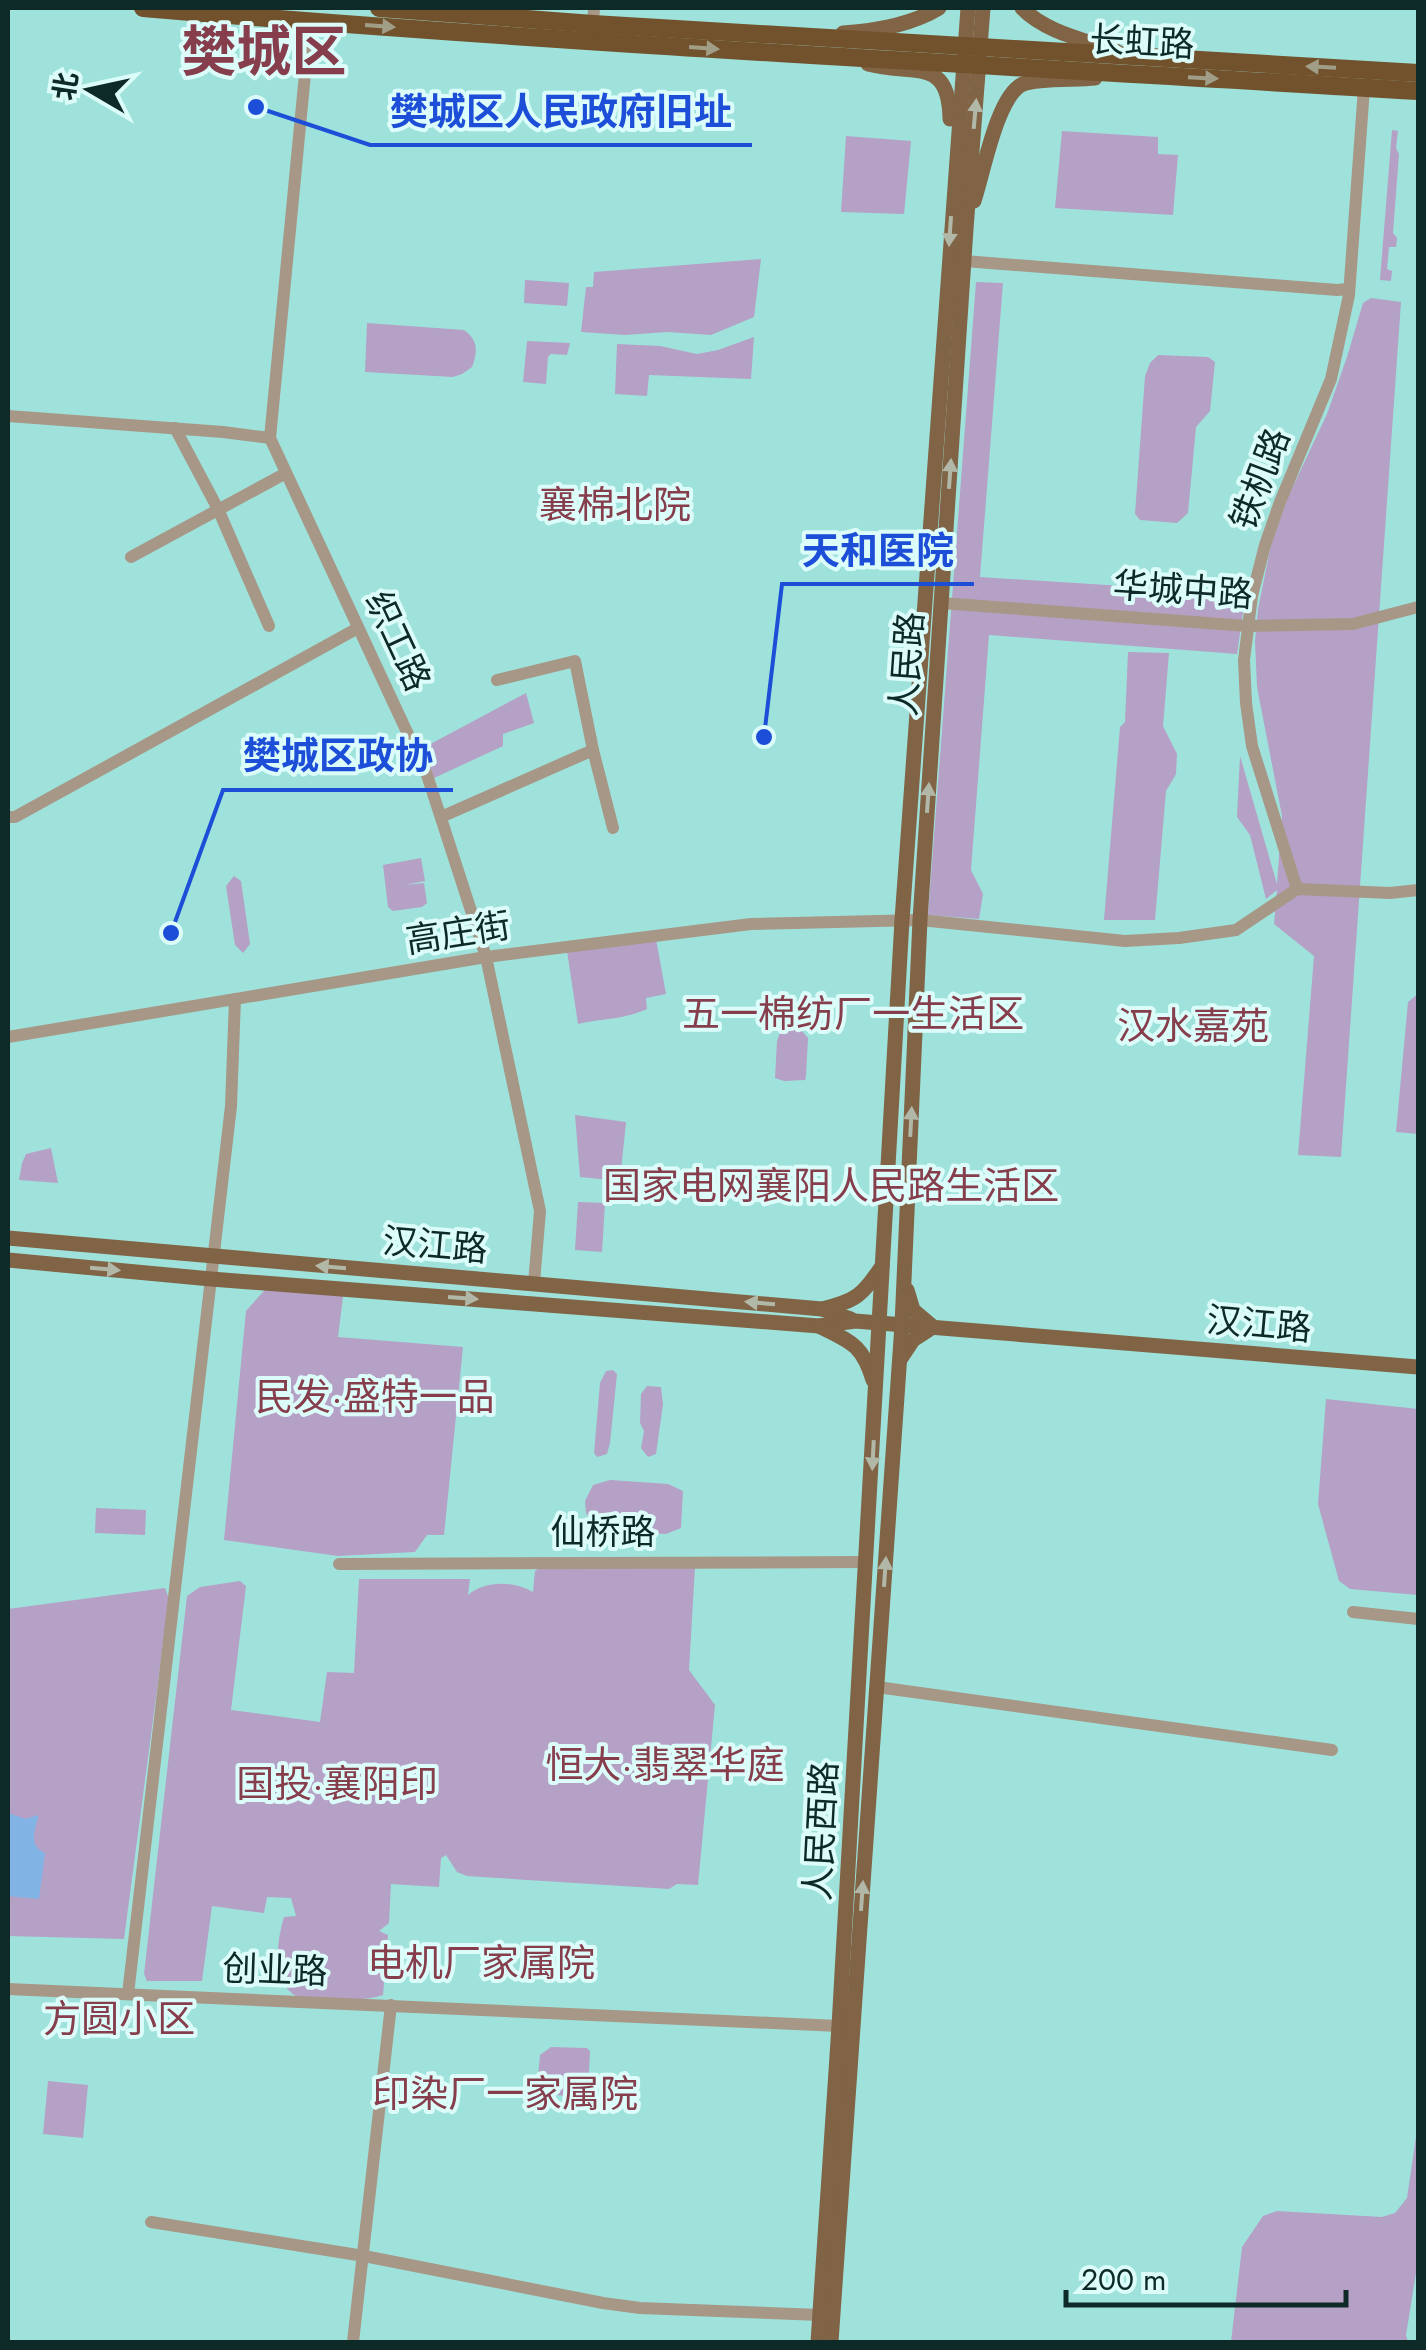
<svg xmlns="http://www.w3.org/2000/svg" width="1426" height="2350" viewBox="0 0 1426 2350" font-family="Jost,'Noto Sans SC',sans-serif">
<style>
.green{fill:#b5a0c6}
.water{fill:#82b3e5}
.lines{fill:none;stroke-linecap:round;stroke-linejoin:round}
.minor{stroke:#a79786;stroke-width:12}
.major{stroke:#806445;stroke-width:15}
.highway{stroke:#72522c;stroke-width:18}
.oneway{fill:#a19e88}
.oneway2{fill:#b2b8a8}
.labels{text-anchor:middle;stroke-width:8;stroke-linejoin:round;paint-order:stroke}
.street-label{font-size:35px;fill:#0e2a28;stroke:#dbfcf9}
.neighbourhood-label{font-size:38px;fill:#863d4c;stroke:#dbfcf9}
.town-label{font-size:55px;font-weight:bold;fill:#863d4c;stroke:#dbfcf9}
.leader{fill:none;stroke:#1d4ed8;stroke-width:4}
.callout-dot{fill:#1d4ed8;stroke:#dbfcf9;stroke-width:4}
.callout-label{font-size:38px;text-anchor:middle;font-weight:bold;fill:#1d4ed8;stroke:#dbfcf9;stroke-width:8;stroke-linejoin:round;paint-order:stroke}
</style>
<rect width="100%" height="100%" fill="#9fe2dc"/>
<g class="green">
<polygon points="1392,130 1398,131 1396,148 1399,154 1393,233 1397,238 1396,247 1389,247 1387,269 1392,271 1391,281 1380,280"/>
<polygon points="1062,131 1158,137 1158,154 1178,155 1173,215 1055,208"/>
<polygon points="846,136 911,141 904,214 841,212"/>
<polygon points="761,259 754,317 711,335 667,332 625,335 581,332 586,287 593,287 594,272"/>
<polygon points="525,280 569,283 567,306 524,303"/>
<polygon points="976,282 1003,283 980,577 1123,586 1245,599 1237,654 989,635 971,870 983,894 979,919 928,915"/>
<polygon points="1371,298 1401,302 1341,1157 1298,1155 1314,956 1274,924 1277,890 1266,899 1250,835 1237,817 1240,756 1277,884 1282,816 1257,687 1255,641 1258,609 1271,545 1288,497 1327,414 1347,357 1363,303"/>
<path d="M367,323L464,330C478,340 478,351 472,367L462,374L453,377L365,372Z"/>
<polygon points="754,337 751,379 649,375 647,396 615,394 617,344 660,346 697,354 718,350"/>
<polygon points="527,341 570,343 567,355 551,354 548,357 546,384 523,382"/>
<polygon points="1158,355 1208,357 1215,362 1210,411 1196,427 1188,513 1177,523 1140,520 1135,514 1145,376 1150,363"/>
<polygon points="1128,652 1169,653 1163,726 1177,754 1176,774 1166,791 1155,920 1104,920 1120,727 1125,722"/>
<polygon points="526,693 534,723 503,734 503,746 434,778 423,748"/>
<polygon points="421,858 425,881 405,885 424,883 427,903 422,907 393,911 388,907 383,865"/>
<polygon points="234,876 241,881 250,944 243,953 235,945 226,886"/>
<path d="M656,939L666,994L646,998L647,1009C622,1020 604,1018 578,1024L567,951Z"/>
<polygon points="1418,994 1418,1134 1396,1132 1408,1002"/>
<polygon points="793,1028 801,1030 808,1038 806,1076 805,1080 784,1081 775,1078 777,1041 780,1032"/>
<polygon points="575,1115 626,1122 620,1181 580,1177"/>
<polygon points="51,1148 58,1183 19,1180 22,1163 26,1154"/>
<polygon points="578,1202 605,1203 602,1252 575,1250"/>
<polygon points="271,1283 344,1289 338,1337 463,1347 444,1535 427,1535 415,1552 338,1556 224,1540 246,1311"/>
<polygon points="613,1370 617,1374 610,1443 607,1454 597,1457 594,1453 600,1383 606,1371"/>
<polygon points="647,1386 661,1387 663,1404 656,1454 648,1457 641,1448 644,1431 640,1423 641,1394"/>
<polygon points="1326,1399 1418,1409 1418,1595 1350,1589 1339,1581 1318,1504"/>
<polygon points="610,1480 668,1484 683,1491 681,1528 666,1534 607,1530 596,1526 586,1513 585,1501 593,1485"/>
<polygon points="96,1508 146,1510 145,1535 95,1533"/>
<path d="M695,1567L689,1670L715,1705L698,1885L677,1884L669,1889L467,1876L457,1872L446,1855L441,1858L439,1887L391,1884L389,1923L379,1931L388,1935L383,1995C367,2000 353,2000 336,1999C327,1999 315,2001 305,1999C270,1992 276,1943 284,1917L296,1916L291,1898L267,1897L264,1913L212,1906L202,1981H147L144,1974L187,1596L200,1587L240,1581L246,1586L231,1710L320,1722L327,1672L354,1673L359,1579H470L468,1595C485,1580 514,1581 533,1592L535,1571L539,1568Z"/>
<polygon points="165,1588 169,1599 124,1939 8,1936 8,1609"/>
<polygon points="551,2047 587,2048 590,2051 588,2092 582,2097 542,2094 537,2087 540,2055"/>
<polygon points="48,2081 88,2085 83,2138 43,2134"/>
<polygon points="1418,2123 1418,2261 1406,2335 1408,2342 1231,2342 1242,2247 1263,2216 1277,2211 1382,2217 1395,2213 1407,2198"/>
</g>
<path class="water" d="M8,1813L26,1819L38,1815V1818C34,1832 29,1846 45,1853L39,1899L8,1896Z"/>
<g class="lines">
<g class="minor">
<polyline points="310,22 270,438 427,775 486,957 540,1211 534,1283"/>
<polyline points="593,24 594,8"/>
<polyline points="964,261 1337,290 1349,289"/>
<polyline points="8,416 223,432 270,438"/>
<polyline points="175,428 218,509 269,626"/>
<polyline points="131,557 286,473"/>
<polyline points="941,603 1247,626 1353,624 1418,607"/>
<polyline points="593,750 613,828"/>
<polyline points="8,817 15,817 358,628"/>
<polyline points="441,817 593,750 575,661 497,680"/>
<polyline points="1297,889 1252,746 1246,703 1244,660 1252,596 1265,545 1280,502 1331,379 1349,295 1364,88"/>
<polyline points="8,1037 486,957 751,924 920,920 1125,941 1179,938 1236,930 1297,889 1390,893 1418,890"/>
<polyline points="339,1564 867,1562"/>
<polyline points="1353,1612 1418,1619"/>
<polyline points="877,1687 1332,1750"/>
<polyline points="8,1989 839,2026"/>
<polyline points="128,1994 231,1106 235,999"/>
<polyline points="151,2222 364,2256 603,2303 640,2308 820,2315"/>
<polyline points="353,2342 391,2005"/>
</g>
<g class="major">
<path d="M1022,8C1045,32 1085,40 1116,51"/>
<path d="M843,33C875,31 911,25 939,8"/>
<path d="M868,64C914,76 949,56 950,119"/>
<path d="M974,201C983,175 997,95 1023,84C1037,78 1077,80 1095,78"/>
<polyline points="8,1238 822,1309 851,1319"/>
<polyline points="8,1260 211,1279 819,1326 855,1321 1418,1367"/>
<path d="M822,1309C856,1301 863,1295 882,1266"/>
<path d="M819,1326C851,1342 862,1344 873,1380"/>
<polyline points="901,1358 913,1340 933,1327 913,1310 907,1290"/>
<polyline points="818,2342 839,2026 902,920 968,8"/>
<polyline points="831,2342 902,1325 920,920 966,229 983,8"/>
</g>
<g class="highway">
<path d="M143,8C568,44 993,65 1418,91"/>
<polyline points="379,8 593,24 1418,73"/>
</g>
</g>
<defs><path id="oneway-solid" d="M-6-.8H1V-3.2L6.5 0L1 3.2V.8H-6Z" transform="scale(2.5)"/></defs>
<g class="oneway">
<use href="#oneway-solid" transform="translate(380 26) rotate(4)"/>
<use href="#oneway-solid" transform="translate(704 48) rotate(4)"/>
<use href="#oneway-solid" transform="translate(1321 67) rotate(-177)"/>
<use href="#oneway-solid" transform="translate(1203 78) rotate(3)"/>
</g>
<g class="oneway2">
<use href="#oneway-solid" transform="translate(975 114) rotate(-85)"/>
<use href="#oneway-solid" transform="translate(950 231) rotate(94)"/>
<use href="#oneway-solid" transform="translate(950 474) rotate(-86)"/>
<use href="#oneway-solid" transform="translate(928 798) rotate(-86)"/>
<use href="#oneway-solid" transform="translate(911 1122) rotate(-87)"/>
<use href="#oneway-solid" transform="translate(331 1267) rotate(-175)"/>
<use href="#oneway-solid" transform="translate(105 1269) rotate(5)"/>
<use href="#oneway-solid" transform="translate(463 1298) rotate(4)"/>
<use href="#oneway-solid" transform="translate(760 1303) rotate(-175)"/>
<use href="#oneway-solid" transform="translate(873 1455) rotate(93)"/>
<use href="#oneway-solid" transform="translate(885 1572) rotate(-86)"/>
<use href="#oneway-solid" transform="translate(862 1896) rotate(-86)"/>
</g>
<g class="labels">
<g class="street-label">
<text transform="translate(1142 42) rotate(3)" y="12">长虹路</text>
<text transform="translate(1260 479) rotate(-69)" y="12">铁机路</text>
<text transform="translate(1183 590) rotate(4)" y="12">华城中路</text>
<text transform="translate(398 641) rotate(65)" y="12">织工路</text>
<text transform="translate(907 664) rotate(-86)" y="12">人民路</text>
<text transform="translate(458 933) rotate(-9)" y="12">高庄街</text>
<text transform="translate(435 1245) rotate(5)" y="12">汉江路</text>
<text transform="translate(1259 1324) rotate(5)" y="12">汉江路</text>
<text x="603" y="1544">仙桥路</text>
<text transform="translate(821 1831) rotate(-87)" y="12">人民西路</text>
<text transform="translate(275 1970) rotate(2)" y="12">创业路</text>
</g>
<g class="neighbourhood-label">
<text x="615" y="518">襄棉北院</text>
<text x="853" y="1027">五一棉纺厂一生活区</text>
<text x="1193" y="1039">汉水嘉苑</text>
<text x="831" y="1199">国家电网襄阳人民路生活区</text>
<text x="375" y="1410">民发·盛特一品</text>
<text x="665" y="1778">恒大·翡翠华庭</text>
<text x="337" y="1797">国投·襄阳印</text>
<text x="481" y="1976">电机厂家属院</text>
<text x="119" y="2032">方圆小区</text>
<text x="505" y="2107">印染厂一家属院</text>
</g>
<g class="town-label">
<text x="264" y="71">樊城区</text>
</g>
</g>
<path class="leader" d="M256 107L370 145H752M764 737L782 584H974M171 933L223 790H453"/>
<g class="callout-dot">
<circle cx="256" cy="107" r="10"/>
<circle cx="764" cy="737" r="10"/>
<circle cx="171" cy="933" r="10"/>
</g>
<g class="callout-label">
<text x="561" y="125">樊城区人民政府旧址</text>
<text x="878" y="564">天和医院</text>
<text x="338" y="769">樊城区政协</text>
</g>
<rect width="1426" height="2350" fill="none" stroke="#0e2a28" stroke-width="20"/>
<g transform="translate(90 90) rotate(279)" stroke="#dbfcf9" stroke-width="8" paint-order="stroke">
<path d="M0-8L18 38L0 25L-18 38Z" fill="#0e2a28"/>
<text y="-15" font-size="28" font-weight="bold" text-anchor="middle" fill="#0e2a28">北</text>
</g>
<path d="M1066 2290v15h280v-15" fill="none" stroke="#0e2a28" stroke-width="5"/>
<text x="1081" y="2290" font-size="30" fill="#0e2a28" stroke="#dbfcf9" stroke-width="8" paint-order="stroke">200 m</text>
</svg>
